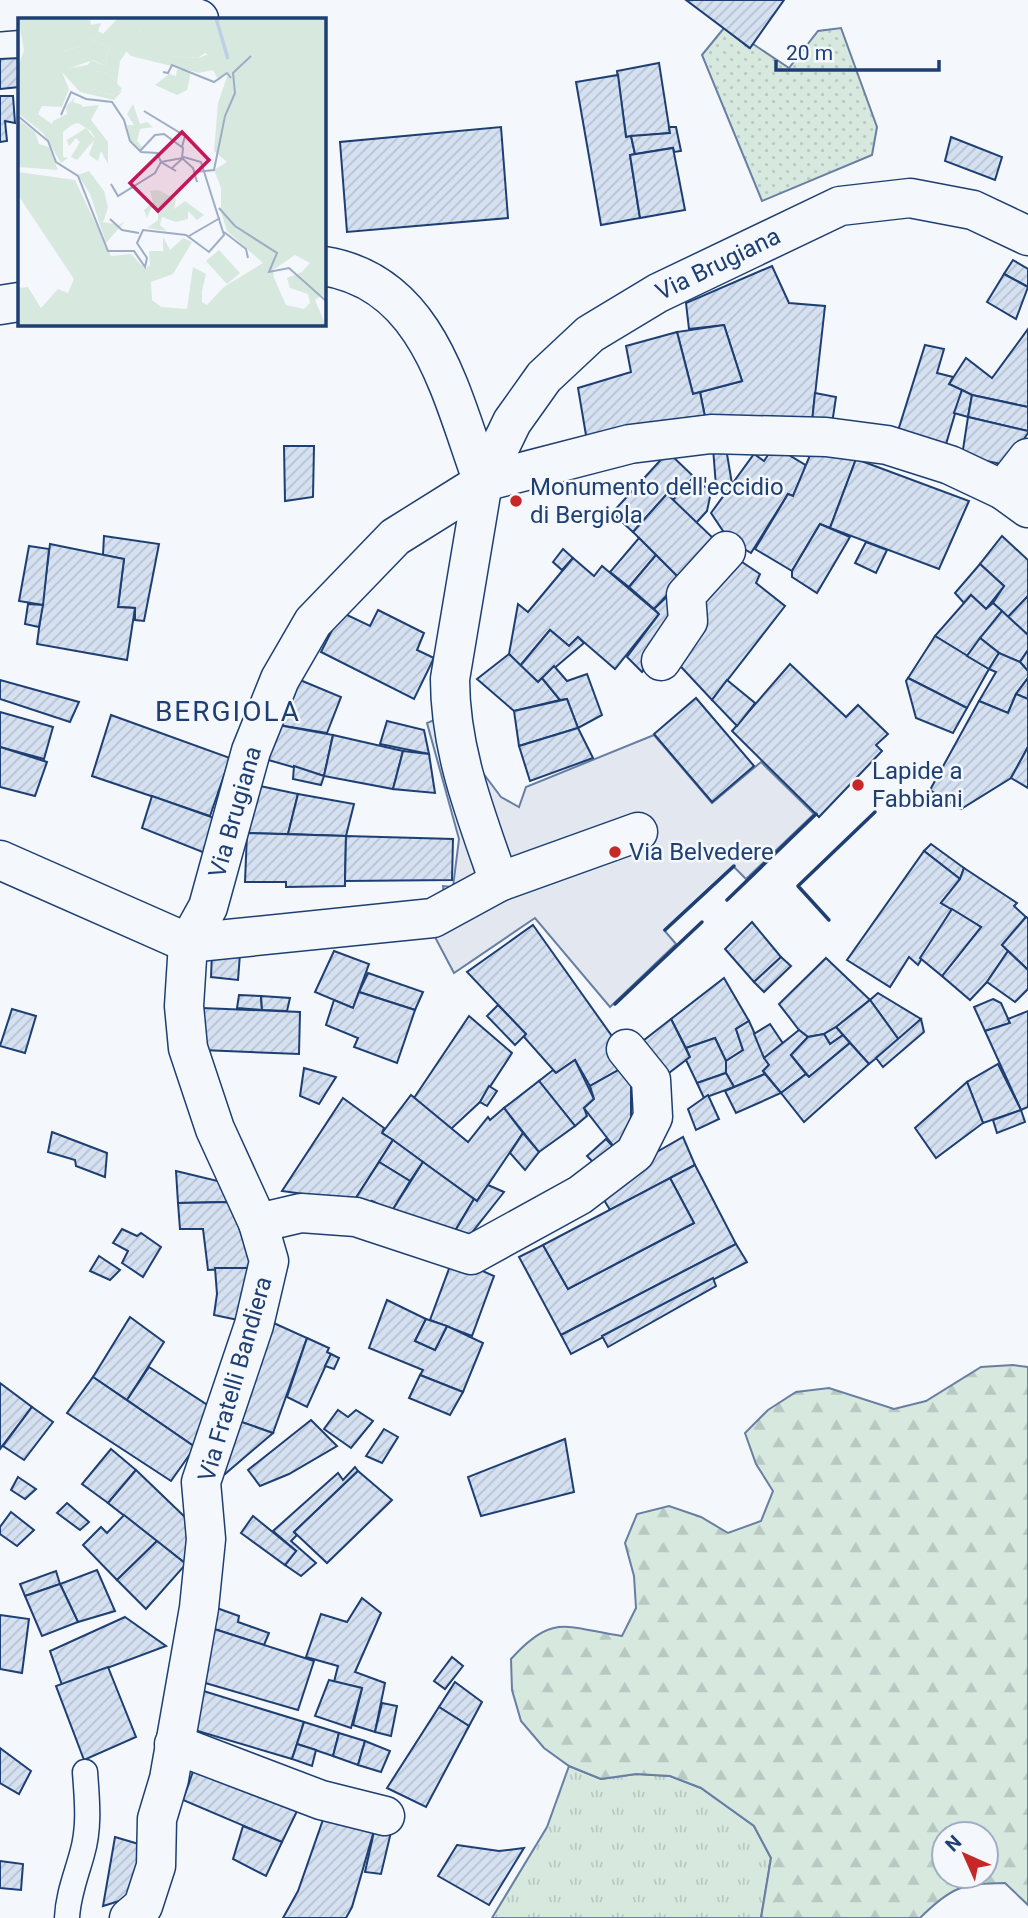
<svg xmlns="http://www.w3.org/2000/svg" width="1028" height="1918" viewBox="0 0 1028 1918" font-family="Roboto,sans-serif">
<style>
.grass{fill:url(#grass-tufts);stroke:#687fa3;stroke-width:2}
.forest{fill:url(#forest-firs);stroke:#687fa3;stroke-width:2;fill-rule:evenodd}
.garden{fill:url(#garden-dots);stroke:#687fa3;stroke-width:2}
.parking{fill:#e3e8f0;stroke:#687fa3;stroke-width:2}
.building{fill:url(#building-hatch);stroke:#1d3f73;stroke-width:2}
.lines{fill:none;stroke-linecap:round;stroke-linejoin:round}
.service-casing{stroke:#1d3f73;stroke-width:27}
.minor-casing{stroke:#1d3f73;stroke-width:41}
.service{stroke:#f4f7fb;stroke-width:24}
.minor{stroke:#f4f7fb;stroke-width:38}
.wall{stroke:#1d3f73;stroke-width:3.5}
.poi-dot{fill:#c62828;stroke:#f4f7fb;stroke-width:2.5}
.labels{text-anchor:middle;stroke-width:5;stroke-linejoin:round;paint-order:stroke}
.street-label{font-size:24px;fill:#1d3f73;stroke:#f4f7fb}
.poi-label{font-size:24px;fill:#1d3f73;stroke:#f4f7fb;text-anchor:start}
.quarter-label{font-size:28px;letter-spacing:2px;fill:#1d3f73;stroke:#f4f7fb}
.inset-river{fill:none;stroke:#bed0e5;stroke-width:3.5}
.inset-road{fill:none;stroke:#9eadc5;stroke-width:2}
.view{fill:#c2185b;fill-opacity:0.15;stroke:#c2185b;stroke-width:3.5}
.inset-edge{fill:none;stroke:#1d3f73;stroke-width:3.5}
</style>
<defs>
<pattern id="grass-tufts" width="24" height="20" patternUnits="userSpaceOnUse" patternTransform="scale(1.75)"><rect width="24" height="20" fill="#d7e8df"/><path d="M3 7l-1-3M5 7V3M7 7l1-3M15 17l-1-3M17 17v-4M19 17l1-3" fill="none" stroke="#b8c8c3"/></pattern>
<pattern id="forest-firs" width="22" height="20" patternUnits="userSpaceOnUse" patternTransform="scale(1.75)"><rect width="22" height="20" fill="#d7e8df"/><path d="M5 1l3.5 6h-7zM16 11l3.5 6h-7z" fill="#b8c8c3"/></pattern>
<pattern id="garden-dots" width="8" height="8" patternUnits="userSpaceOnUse" patternTransform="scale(1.75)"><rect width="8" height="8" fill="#d7e8df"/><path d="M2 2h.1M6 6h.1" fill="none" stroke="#b8c8c3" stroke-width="1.8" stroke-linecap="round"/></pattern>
<pattern id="building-hatch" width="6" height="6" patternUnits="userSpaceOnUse" patternTransform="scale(1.75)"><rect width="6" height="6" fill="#d5e0f0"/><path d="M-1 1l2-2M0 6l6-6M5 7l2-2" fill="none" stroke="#b6c1d1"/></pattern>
</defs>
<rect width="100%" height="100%" fill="#f4f7fb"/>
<polygon class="grass" points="569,1766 601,1779 636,1774 670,1776 701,1788 754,1826 771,1858 761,1918 492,1918 547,1827"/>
<path class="forest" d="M1013,1365L1028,1367V1905L1005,1883C962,1883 950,1888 920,1918H761L771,1858L754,1826L701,1788L670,1776L636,1774L601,1779L569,1766L544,1748L521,1721L512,1690L511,1659C553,1612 567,1628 622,1636L636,1608L634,1576L625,1543L637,1514L669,1506L701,1517L728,1533L761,1521L773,1491L756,1464L745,1433L768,1410L796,1392L829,1388L894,1409L926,1401L981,1367ZM944,1834H986V1876H944Z"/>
<polygon class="garden" points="724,28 749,48 753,44 789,68 818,31 841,28 877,127 872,155 762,201 702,55"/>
<polygon class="parking" points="450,713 477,765 501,797 519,807 526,787 654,735 712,803 761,762 814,814 746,879 733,866 664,930 676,944 610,1007 535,918 454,973 436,939 431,903 444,898 443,886 453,887 459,839 427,723"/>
<g class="building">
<polygon points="686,0 784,0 750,48"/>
<polygon points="19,58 19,87 0,89 0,59"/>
<polygon points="659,63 670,133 626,137 617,71"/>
<polygon points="618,75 626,137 631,136 635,154 630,155 640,218 601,225 576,82"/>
<polygon points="0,96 13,96 15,123 5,121 7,141 0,142"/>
<polygon points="501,127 508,218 347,232 340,142"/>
<polygon points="669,127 676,127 681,151 674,152 673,148 635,154 631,136 670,133"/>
<polygon points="951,137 1002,157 995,180 945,161"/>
<polygon points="673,148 685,210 640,218 630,155"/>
<polygon points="1013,260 1028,269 1028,287 1004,274"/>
<polygon points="772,266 789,303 825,306 812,422 705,417 700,392 742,381 724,325 689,329 686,303"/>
<polygon points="1004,274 1028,287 1016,319 987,302"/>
<polygon points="724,325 742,381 693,394 677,332"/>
<polygon points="1028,329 1028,407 972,395 949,384 966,358 992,378"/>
<polygon points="677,332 693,394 700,392 705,417 587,441 578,388 631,372 626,346"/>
<polygon points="925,345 944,349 937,373 953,377 949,384 962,390 944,451 897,434"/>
<polygon points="962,390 972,395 968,417 954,413"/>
<polygon points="815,393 836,397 832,424 812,422"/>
<polygon points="972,395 1028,407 1028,431 968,417"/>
<polygon points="968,417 1028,431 1028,433 1006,465 962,456"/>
<polygon points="284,446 314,446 313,497 285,501"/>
<polygon points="774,446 807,466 793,496 788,494 751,553 729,540 711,513 754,454 764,461"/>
<polygon points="713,448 726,448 732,484 716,486"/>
<polygon points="813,448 856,459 830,528 820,524 792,571 755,549 788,494 793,496"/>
<polygon points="668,452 694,477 673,500 667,494 633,532 612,513"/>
<polygon points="856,459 969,501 939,569 830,528"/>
<polygon points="694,477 711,492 707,511 696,523 673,500"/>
<polygon points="667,494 714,539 681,580 633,532"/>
<polygon points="820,524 850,537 817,593 792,577 792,571"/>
<polygon points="104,536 159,544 144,621 135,620 135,608 118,607 124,559 103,555"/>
<polygon points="1002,536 1028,560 1028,596 1008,617 993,603 1004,586 980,564"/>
<polygon points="639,538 656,555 629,587 610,572"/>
<polygon points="866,542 887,550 876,573 855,563"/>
<polygon points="50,544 124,559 118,607 135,608 127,660 37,644"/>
<polygon points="29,546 49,549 43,605 19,601"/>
<polygon points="563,549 573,558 562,570 553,562"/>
<polygon points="656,555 681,580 654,609 629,587"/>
<polygon points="573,558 594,576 602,566 659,614 615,669 578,637 569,646 550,630 520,666 509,654 518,604 528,612"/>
<polygon points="739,560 760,574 756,583 785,606 712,700 670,655 692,612"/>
<polygon points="980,564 1004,586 986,609 971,595 964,603 955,593"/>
<polygon points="674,590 679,629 642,672 627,657 659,614 654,609"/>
<polygon points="971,595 986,609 993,603 1002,611 967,656 935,636"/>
<polygon points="1028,596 1028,635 1008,617"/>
<polygon points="28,604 43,605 39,627 25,624"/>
<polygon points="378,610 424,633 417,650 434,658 414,699 321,652 341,612 370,626"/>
<polygon points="1002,611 1028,635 1028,650 1020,662 1003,656 980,638"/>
<polygon points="550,630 569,646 578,637 584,643 538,682 520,666"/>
<polygon points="935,636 989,669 967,708 908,678"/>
<polygon points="980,638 999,653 989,669 967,656"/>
<polygon points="1028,650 1028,671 1020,662"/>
<polygon points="999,653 1020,662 1028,671 1028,678 1016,694 1008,713 979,701 996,672 989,669"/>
<polygon points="509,654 538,682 542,678 560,700 514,711 477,679"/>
<polygon points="790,664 846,717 858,705 888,734 876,745 882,751 819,817 732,731"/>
<polygon points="554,666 567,681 587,674 602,715 578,728 567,699 560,700 542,678"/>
<polygon points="908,678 967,708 953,733 916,718 906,681"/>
<polygon points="1028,678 1028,699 1016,694"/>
<polygon points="0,680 79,702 70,722 0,699"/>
<polygon points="300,680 341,697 327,733 278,725"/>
<polygon points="727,680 755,703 737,726 712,700"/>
<polygon points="1016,694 1028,699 1028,747 1011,778 961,809 930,790 979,701 1008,713"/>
<polygon points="696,698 754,766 712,802 654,734"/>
<polygon points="567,699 578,728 519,746 514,711"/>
<polygon points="0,712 53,727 44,759 0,747"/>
<polygon points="111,715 230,758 210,816 92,776"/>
<polygon points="387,721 424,730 429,754 380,744"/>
<polygon points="278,725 333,735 324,776 265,759"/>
<polygon points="578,728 593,758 530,781 519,746"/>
<polygon points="333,735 403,751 393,789 324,776"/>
<polygon points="0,747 47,762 35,796 0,787"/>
<polygon points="1028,747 1028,788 1011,778"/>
<polygon points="403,751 429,754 435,793 393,789"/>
<polygon points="294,766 324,776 321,785 293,779"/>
<polygon points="260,786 298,794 288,834 247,833"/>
<polygon points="298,794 354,804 346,836 288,834"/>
<polygon points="152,796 217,819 205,853 142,828"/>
<polygon points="247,833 346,836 345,886 286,887 286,882 245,882"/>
<polygon points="346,836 453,839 452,880 345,881"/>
<polygon points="931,844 964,868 960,879 924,851"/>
<polygon points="924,851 960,879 941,903 952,909 918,965 909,957 890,987 847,960"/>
<polygon points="964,868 1017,903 1014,906 1026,917 1002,945 1008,951 987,982 970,1000 942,976 981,927 941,903 960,879"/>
<polygon points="952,909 981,927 942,976 920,958"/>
<polygon points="1026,917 1028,918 1028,970 1002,945"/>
<polygon points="752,922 781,957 754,982 725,949"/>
<polygon points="533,925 631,1063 590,1086 575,1060 556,1073 524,1037 526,1034 467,972"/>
<polygon points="334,951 369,964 353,1008 315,992"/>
<polygon points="1008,951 1028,970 1028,989 1015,1002 987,982"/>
<polygon points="212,953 240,954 238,980 211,977"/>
<polygon points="781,957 791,966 764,992 754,982"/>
<polygon points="826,958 870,1000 836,1027 824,1034 808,1037 799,1030 779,1004"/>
<polygon points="368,973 423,992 415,1010 359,992"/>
<polygon points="724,978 749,1021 736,1029 743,1050 726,1061 715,1038 686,1048 671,1019"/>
<polygon points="359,992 415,1010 397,1063 354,1047 358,1038 326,1025 334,1000 353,1008"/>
<polygon points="878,993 921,1019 899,1040 870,1000"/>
<polygon points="239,995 261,996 262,1010 237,1008"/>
<polygon points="261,996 290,998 287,1011 262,1010"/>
<polygon points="993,999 1001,1003 1010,1023 985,1031 974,1007"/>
<polygon points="870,1000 899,1040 869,1064 836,1027"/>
<polygon points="498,1005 526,1034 515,1045 487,1016"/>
<polygon points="202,1008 300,1012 299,1054 202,1050"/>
<polygon points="12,1009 36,1016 25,1053 0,1046"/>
<polygon points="1028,1011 1028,1107 1021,1110 985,1031 1010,1023 1008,1019"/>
<polygon points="469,1016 512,1053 480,1102 451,1129 414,1098"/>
<polygon points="671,1019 690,1057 661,1079 639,1044"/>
<polygon points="921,1019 924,1032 883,1067 876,1058"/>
<polygon points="749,1021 769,1065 763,1071 765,1074 734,1087 726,1073 726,1061 743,1050 736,1029"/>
<polygon points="770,1024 784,1045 764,1058 754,1034"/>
<polygon points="836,1027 843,1035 830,1044 824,1034"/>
<polygon points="799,1030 808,1037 791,1055 806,1074 781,1093 763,1071 769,1065 764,1058"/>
<polygon points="824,1034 830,1044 843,1035 850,1043 809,1077 791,1055 808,1037"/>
<polygon points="715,1038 726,1061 726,1073 697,1083 686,1060 690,1057 686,1048"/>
<polygon points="850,1043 869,1064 804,1122 781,1093 806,1074 809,1077"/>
<polygon points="575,1060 594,1099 584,1108 587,1116 575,1126 539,1081 553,1070 556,1073"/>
<polygon points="631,1063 631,1136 618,1152 584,1108 594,1099 590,1086"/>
<polygon points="998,1064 1021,1110 983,1123 967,1082"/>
<polygon points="304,1068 336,1077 319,1104 300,1096"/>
<polygon points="726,1073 734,1087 704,1098 697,1083"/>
<polygon points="765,1074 781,1093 736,1113 725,1091"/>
<polygon points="539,1081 575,1126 539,1152 504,1108"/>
<polygon points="967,1082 983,1123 936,1158 915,1128"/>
<polygon points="489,1086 497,1091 487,1106 480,1102"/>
<polygon points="411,1095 468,1142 488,1117 490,1120 504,1108 523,1133 477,1201 382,1133"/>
<polygon points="708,1095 719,1119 696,1130 688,1109"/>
<polygon points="343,1098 384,1128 382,1133 393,1140 354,1201 282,1191"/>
<polygon points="1021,1110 1025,1122 997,1133 993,1120"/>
<polygon points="52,1132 107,1153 105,1177 76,1166 75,1160 48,1152"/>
<polygon points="523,1133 539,1152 525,1170 510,1153"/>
<polygon points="683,1137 695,1165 610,1210 601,1195 655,1153"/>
<polygon points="606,1139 618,1152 602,1171 587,1156"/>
<polygon points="393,1140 423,1162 410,1181 379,1162"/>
<polygon points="379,1162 410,1181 392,1211 372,1201 369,1209 354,1201"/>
<polygon points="423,1162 474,1199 452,1236 390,1214"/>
<polygon points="695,1165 736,1244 561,1335 519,1257 543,1245 568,1289 694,1223 670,1178"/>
<polygon points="176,1171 222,1182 230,1202 178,1203"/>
<polygon points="670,1178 694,1223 568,1289 543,1245"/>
<polygon points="488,1185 504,1192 466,1240 452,1236 474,1199 477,1201"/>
<polygon points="230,1202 249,1229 250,1268 208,1270 203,1229 180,1229 178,1203"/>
<polygon points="122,1229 137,1236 141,1233 161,1247 143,1277 122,1263 128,1251 113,1243"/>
<polygon points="736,1244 747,1262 571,1354 561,1335"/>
<polygon points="99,1256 120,1270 110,1280 90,1271"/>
<polygon points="453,1258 494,1276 472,1336 430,1320"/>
<polygon points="215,1268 250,1268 243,1321 214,1315 217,1294"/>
<polygon points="713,1278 716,1286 608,1347 602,1336"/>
<polygon points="387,1300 426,1319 415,1341 435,1350 447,1326 483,1343 463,1392 420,1375 423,1370 369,1348"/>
<polygon points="130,1317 164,1342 127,1400 93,1377"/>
<polygon points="426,1319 447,1326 435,1350 415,1341"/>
<polygon points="267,1320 307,1338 273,1433 233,1419"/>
<polygon points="307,1338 329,1348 327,1352 331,1354 307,1407 287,1397"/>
<polygon points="331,1354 339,1358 334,1369 325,1366"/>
<polygon points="149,1367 212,1408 195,1447 127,1400"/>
<polygon points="420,1375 463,1392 450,1415 409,1398"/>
<polygon points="93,1377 195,1447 171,1481 67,1413"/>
<polygon points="0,1383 32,1407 0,1449"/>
<polygon points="32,1407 53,1422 24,1460 3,1446"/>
<polygon points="338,1410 348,1417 356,1410 373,1421 351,1448 324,1429"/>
<polygon points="233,1419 273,1433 225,1474 216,1470"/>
<polygon points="311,1420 337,1446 289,1474 260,1486 248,1470"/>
<polygon points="384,1429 398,1437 382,1463 366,1456"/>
<polygon points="565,1439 574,1492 481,1516 468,1477"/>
<polygon points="111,1449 136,1470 108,1503 82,1484"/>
<polygon points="355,1467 358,1471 294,1532 297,1535 291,1541 316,1563 301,1576 285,1565 296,1551 273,1531 338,1473 343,1480"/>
<polygon points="136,1470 189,1521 186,1564 108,1503"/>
<polygon points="358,1471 392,1500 327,1563 294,1532"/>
<polygon points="18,1477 36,1489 25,1499 11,1490"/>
<polygon points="67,1503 89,1522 80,1530 57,1513"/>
<polygon points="11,1512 34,1530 17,1546 0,1534 0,1527"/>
<polygon points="124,1515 157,1541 117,1580 83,1545 101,1527 107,1533"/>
<polygon points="253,1516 296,1551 285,1565 241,1533"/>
<polygon points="157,1541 186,1564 146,1609 117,1580"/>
<polygon points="97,1570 115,1611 78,1622 60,1584"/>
<polygon points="56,1571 60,1584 25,1596 20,1584"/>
<polygon points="60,1584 78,1622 42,1636 25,1596"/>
<polygon points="362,1598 381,1613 355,1672 385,1683 375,1732 353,1725 362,1688 334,1682 338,1666 306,1657 321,1614 347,1622"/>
<polygon points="214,1607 239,1616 238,1622 269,1633 264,1645 208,1627"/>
<polygon points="0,1615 29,1619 22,1673 0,1669"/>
<polygon points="125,1617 166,1646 62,1685 50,1651"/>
<polygon points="208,1627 314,1661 298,1710 195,1680"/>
<polygon points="452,1657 463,1666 445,1689 434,1681"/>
<polygon points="108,1667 136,1737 84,1760 56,1686"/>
<polygon points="329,1680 362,1688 351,1728 315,1716"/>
<polygon points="455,1682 482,1702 469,1726 439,1707"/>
<polygon points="197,1689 304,1722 292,1759 191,1729"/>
<polygon points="382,1703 397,1706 391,1736 375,1732"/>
<polygon points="439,1707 469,1726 426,1807 387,1788"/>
<polygon points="304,1722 339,1733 333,1756 297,1744"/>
<polygon points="339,1733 365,1741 358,1765 333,1756"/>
<polygon points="365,1741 390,1751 381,1772 358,1765"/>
<polygon points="297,1744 316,1750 312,1766 292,1759"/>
<polygon points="0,1748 31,1771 19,1794 0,1783"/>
<polygon points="197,1760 300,1805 282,1842 183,1800"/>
<polygon points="325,1814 375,1827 352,1907 346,1918 283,1918 298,1891"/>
<polygon points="243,1826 282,1842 266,1876 233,1859"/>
<polygon points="375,1827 391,1832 381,1874 365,1872"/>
<polygon points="115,1837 142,1845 129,1898 103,1906"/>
<polygon points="457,1845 499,1851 524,1848 489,1905 438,1876"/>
<polygon points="0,1861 23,1864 21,1890 0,1888"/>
</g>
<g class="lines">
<defs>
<path id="service" d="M67,1918C68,1895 76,1876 82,1854C90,1827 87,1800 85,1772"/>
<g id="minor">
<path d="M0,12C63,7 142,0 199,19"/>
<path d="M324,266C430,283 451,396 483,482"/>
<polyline points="0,305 19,302"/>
<polyline points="1003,490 1028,458"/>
<polyline points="661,661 688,621 686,595 726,551"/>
<polyline points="0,860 188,943 433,918 499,882 638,832"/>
<path d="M499,882C476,815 450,751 450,679L483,482L512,422L544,377L590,334L658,293L840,206L910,198L973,210L1028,236"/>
<polyline points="258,1223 301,1213 356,1217 471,1255 580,1195 635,1153 653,1117 651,1080 626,1049"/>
<polyline points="174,1744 321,1800 385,1816"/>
<polyline points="129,1918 143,1906 156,1866 157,1819 169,1779 199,1608 206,1539 201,1482 254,1325 269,1261 258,1223 215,1129 188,1048 184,1006 188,943 208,907 251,751 280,679 313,622 395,537 483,482 630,444 711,434 826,437 887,445 950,465 1003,490 1028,508"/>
</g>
</defs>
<use href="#service" class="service-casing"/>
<use href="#minor" class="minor-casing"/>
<use href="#service" class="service"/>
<use href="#minor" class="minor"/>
<g class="wall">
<polyline points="727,900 816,814"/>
<polyline points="829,920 798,886 875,812"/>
<polyline points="665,930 734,866"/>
<polyline points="615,1004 702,922"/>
</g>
</g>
<g class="poi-dot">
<circle cx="516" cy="501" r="7"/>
<circle cx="858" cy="785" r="7"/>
<circle cx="615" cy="852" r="7"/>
</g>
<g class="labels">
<g class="street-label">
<text transform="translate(718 264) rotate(-26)" y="8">Via Brugiana</text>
<text transform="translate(235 812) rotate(-74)" y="8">Via Brugiana</text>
<text transform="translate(235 1379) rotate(-74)" y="8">Via Fratelli Bandiera</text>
</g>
<g class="poi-label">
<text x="530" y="495">Monumento dell'eccidio<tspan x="530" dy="28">di Bergiola</tspan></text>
<text x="872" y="779">Lapide a<tspan x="872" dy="28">Fabbiani</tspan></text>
<text x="629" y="860">Via Belvedere</text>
</g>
<g class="quarter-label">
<text x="228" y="721">BERGIOLA</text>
</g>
</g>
<g transform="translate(18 18)">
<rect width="308" height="308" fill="#f4f7fb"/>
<path d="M125,13L145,26L152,38L180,40L191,36L210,52L201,63L195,52L181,55L113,38L107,32L118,14ZM70,20L91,29L87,48L75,42L46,52V33L63,28ZM159,51L173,54L169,72L159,77L137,67L151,56L158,58ZM78,53L90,55L104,71L97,77L80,74ZM57,79L55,84L64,87L60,102L45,114L33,110L35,103L49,96L48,89ZM115,86L122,106L129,104L135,109L122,111L119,123L125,130L122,132L112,122L109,107H116L109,96ZM68,110L77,121L59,142L53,139L62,124L58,120L51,128L49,122ZM71,153L86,173L90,190L85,204L101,207L107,203L88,225L72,176L60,157Z" fill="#d7e8df"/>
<path d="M0,0H72L73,7L83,5L80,13L85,16L100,0H308V281L304,277L297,282L308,308H0V270L10,269L23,290L40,271L50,275L56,261L0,177V154L57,162L93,238L113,236L127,251L132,247L131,233H145V219L152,232L165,220L174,224L155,256L133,264L134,282L143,289L169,291L175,249L188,256L184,273V284L189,287L206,269L245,245L209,213L203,194V170L196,152L209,144L196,133L200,85L210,56L206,49L187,35L180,40L148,38L145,26L122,13L102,43L99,66L90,55L78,53L85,65L80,74L96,77L105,72L96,82L62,74L44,54L51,71L44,89L24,88L20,96L45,114V139L50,140L43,145L25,115L0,95V50L6,32ZM70,20L91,29L87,48L73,42L70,47L46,51V33L66,27ZM277,237L292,245L284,254L269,260L272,270L290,276L292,285L286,291L268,287L256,260L255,252ZM81,87L73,102L90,124V146L83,133L80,143L71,137L77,120L73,113L60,105L53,107L60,101L62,89ZM0,101L17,114L21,126L31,129L40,152L0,149ZM140,172L158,181L156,191L167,183L186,197L179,202L170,193V201L158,204L144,199L142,207L149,213L129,210L140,202V191L133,190L129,200L126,192L135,184L132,173Z" fill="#d7e8df" fill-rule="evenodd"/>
<path d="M201,232L222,255L209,266L188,243Z" fill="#d7e8df"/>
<path class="inset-river" d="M198,0L210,41"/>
<path class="inset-road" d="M145,54L150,55L154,47L196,64L209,55L213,60M126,93L167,118L164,129M43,97L53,74L68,81L94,84L106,102L112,123L123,134L139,135L143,144L158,153M0,98L30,123L38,144L60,158L90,233H116L127,249L129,240L119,225L125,212L168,217L191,234L206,217L183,144L166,139L153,151M122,133L137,117L146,116L165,130L164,140M143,144L164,140L175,150L179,164M177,154L196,152L207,98L217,75L215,55L233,38M93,166L100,178L137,155L143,144M201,190L217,208L259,235L251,254L271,250L308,283M92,201L104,212L121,215M206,214L228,231L230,240M171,218L202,200"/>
<path class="view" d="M164,114L191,142L140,193L112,165Z"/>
<rect width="308" height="308" class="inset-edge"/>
</g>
<g transform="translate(965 1855) rotate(315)"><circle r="33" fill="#f4f7fb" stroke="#9eadc5" stroke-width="2"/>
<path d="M0-5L12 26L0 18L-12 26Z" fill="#c62828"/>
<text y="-10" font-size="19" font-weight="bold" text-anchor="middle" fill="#1d3f73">N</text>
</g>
<path d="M776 60v10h163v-10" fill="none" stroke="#1d3f73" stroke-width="3.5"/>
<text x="786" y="60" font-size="21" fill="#1d3f73" stroke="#f4f7fb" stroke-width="5" paint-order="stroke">20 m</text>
</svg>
